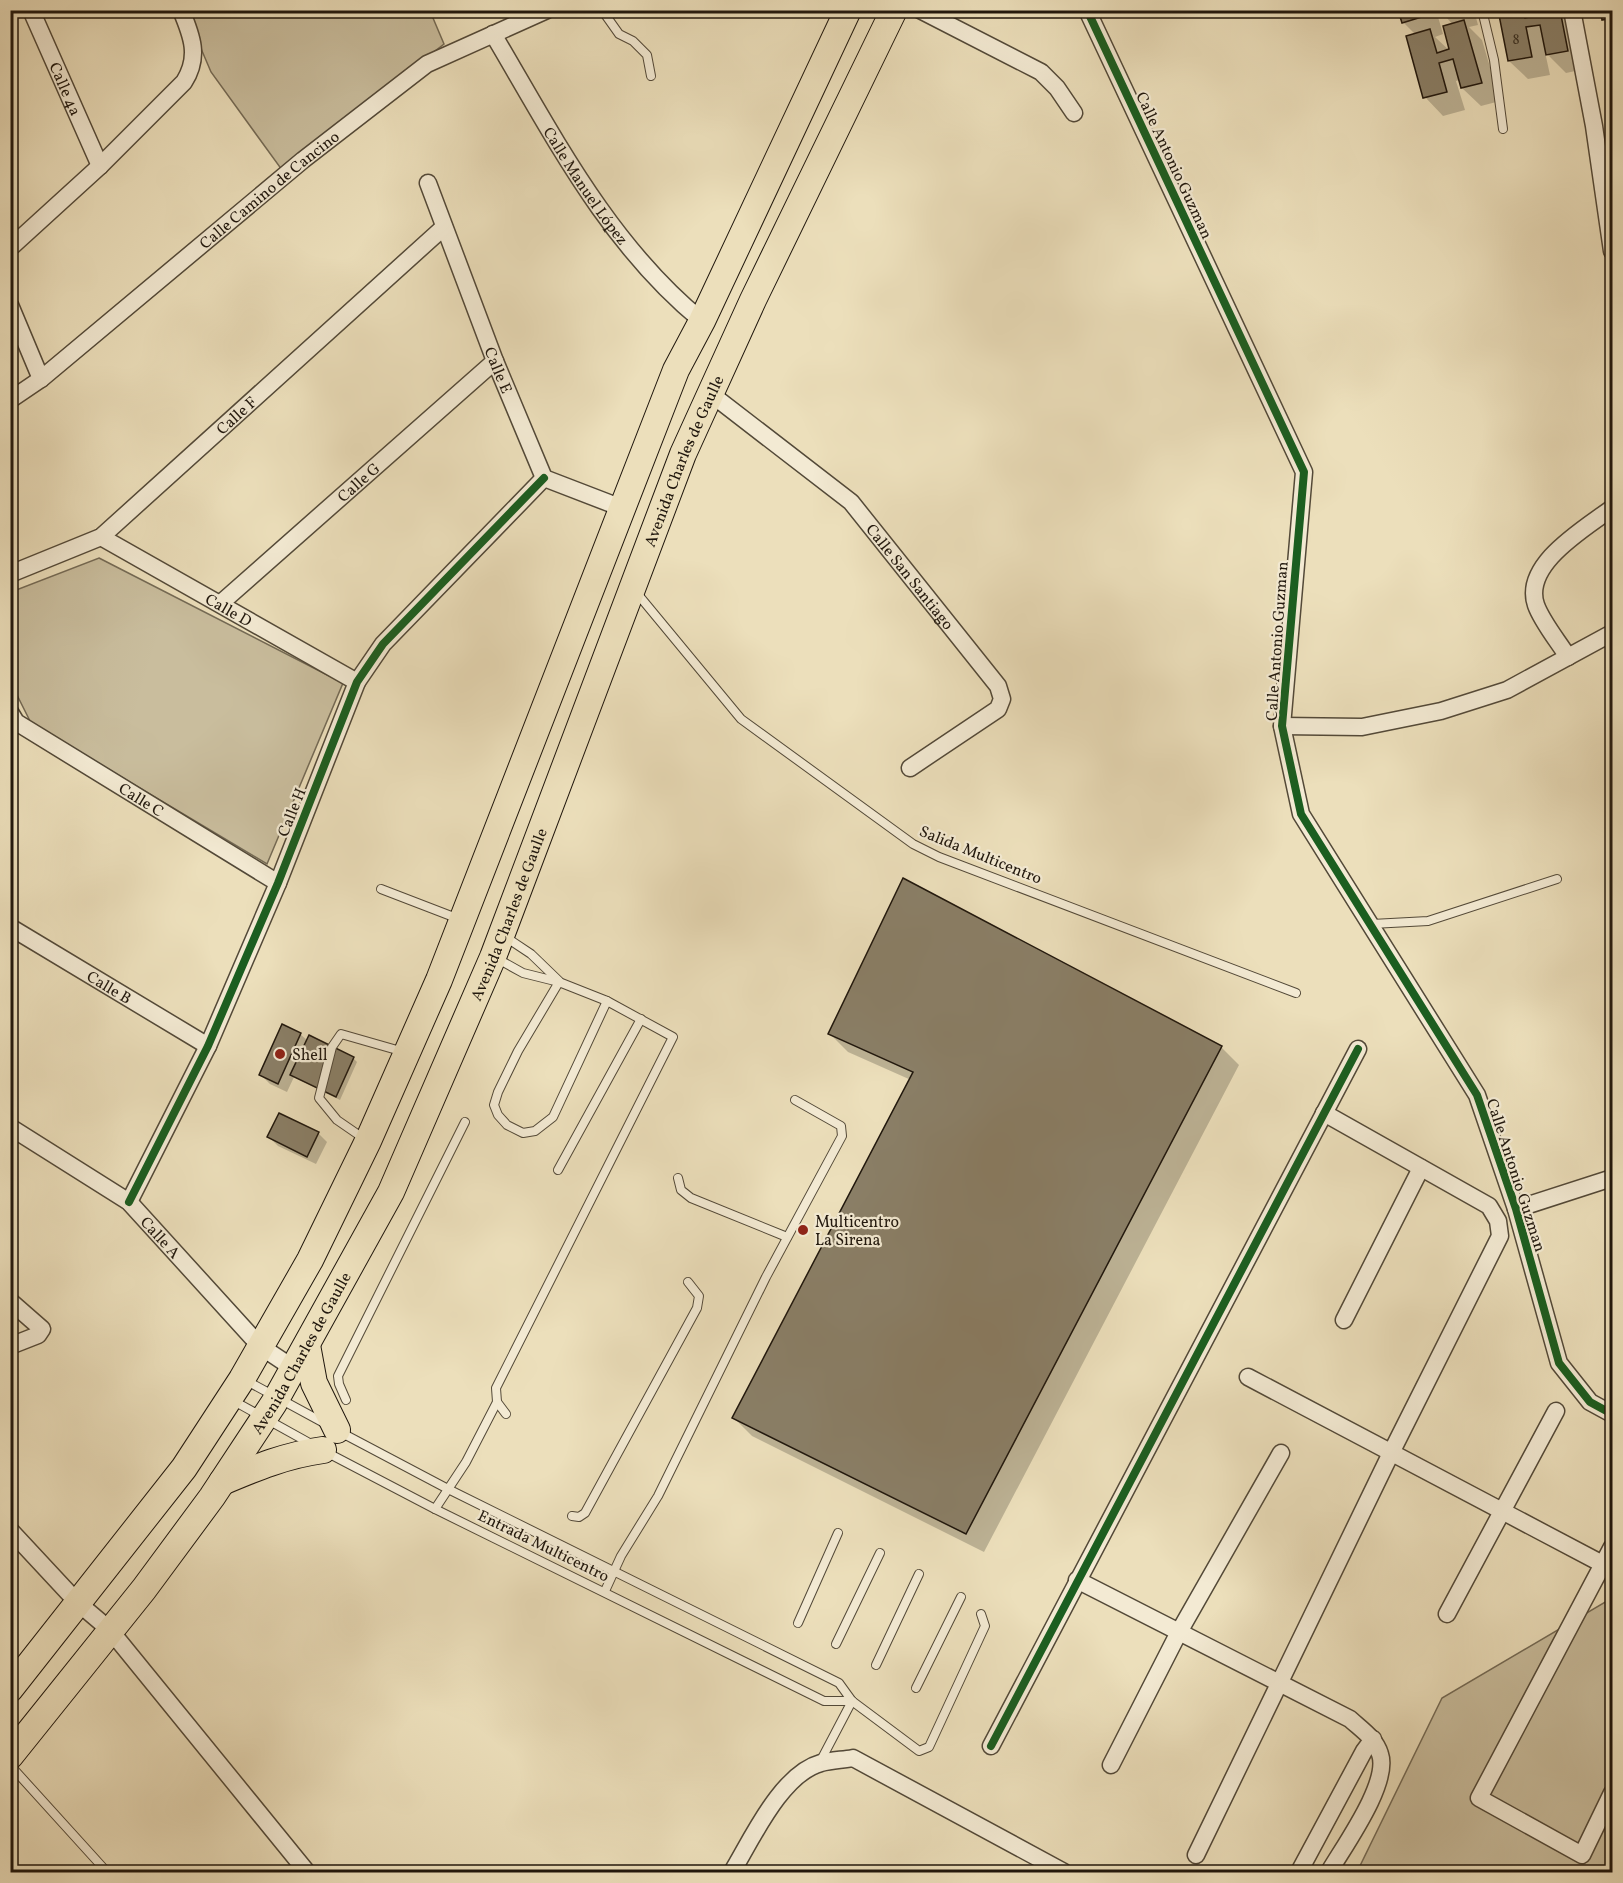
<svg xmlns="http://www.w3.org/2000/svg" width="1623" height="1883" viewBox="0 0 1623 1883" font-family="Vollkorn,serif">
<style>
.green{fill:#c9bd9d;stroke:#746a55;stroke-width:1.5}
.shadow{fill:#0003}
.building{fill:#8a7f67;stroke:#20170d;stroke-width:1.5}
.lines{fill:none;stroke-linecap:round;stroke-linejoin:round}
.service-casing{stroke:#534938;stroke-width:10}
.minor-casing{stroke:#534938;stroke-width:19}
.primary-casing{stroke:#20170d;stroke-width:28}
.service{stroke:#f3ead3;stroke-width:8}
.minor{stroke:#f3ead3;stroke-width:16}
.primary{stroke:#ecdfbb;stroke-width:26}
.cycleway-casing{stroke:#f3ead3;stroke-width:11}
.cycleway{stroke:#1b5e20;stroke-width:8}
.poi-dot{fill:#8f2418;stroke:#f3ead3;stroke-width:2}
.labels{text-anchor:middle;stroke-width:4.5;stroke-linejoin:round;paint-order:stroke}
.number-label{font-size:14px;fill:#3a3124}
.street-label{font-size:16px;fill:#20170d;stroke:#f3ead3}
.poi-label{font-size:16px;fill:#20170d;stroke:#f3ead3;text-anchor:start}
</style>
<rect width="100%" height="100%" fill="#ecdfbb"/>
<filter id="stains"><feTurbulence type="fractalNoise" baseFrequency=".00333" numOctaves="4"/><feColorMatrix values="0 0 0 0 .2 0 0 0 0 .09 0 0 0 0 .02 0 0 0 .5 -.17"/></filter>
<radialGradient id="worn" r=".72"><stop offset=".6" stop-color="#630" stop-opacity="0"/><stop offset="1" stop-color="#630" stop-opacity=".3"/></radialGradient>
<g class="green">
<polygon points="185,11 430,11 444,44 282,170 211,72"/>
<polygon points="99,558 343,683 267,864 31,723 11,683 11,592"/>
<polygon points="1612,1598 1612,1872 1357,1872 1442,1698"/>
</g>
<g class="shadow">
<polygon points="758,10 772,10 764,18"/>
<polygon points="1400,10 1436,10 1443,34 1435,37 1452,53 1453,25 1440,10 1474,10 1478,25 1469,27 1482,40 1500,101 1481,106 1462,88 1460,80 1456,81 1465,110 1443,116 1425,97 1416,35 1403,22"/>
<polygon points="1500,10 1536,10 1539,14 1539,10 1574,10 1585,69 1566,73 1545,52 1550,75 1528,79 1509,61"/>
<polygon points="1601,10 1612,10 1612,29 1603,20"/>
<polygon points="300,1034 308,1041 353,1058 357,1062 340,1100 294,1077 287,1092 270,1084 261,1075"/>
<polygon points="830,1034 1221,1047 1239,1065 984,1552 752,1436 734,1418 911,1080 848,1052"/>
<polygon points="318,1133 327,1142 316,1164 278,1146 269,1137"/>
</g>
<g class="building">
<polygon points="1398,10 1424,10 1425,16 1402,23"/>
<polygon points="1498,10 1524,10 1525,18 1538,15 1537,10 1560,10 1568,51 1546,55 1540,25 1526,27 1532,57 1508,61"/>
<polygon points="1600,10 1612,10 1612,18 1602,20"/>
<polygon points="1464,20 1482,83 1461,88 1453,59 1439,63 1447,92 1423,98 1406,36 1430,29 1437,53 1449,49 1443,26"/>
<polygon points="903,878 1222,1046 966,1534 732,1418 913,1072 828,1034"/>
<polygon points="282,1024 301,1033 278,1084 259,1075"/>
<polygon points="309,1035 354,1057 336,1097 290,1075"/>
<polygon points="279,1113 319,1132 307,1157 267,1137"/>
</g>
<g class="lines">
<defs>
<g id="service">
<polyline points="602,10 619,34 633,41 647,55 651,76"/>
<polyline points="1482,10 1494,60 1503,129"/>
<polyline points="636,592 741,719 913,844 939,857 1296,993"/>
<polyline points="381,889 459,919"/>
<polyline points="1372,924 1428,921 1557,879"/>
<polyline points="504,936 531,954 559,981"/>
<polyline points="496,958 523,973 559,982 607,1001 673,1037 496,1388 497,1402 506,1414"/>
<polyline points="559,982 518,1051 498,1092 494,1105 498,1115 507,1125 523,1133 535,1131 553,1117 607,1001"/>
<polyline points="366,1140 337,1120 319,1098 332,1047 341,1034 404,1052"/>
<polyline points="558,1170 641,1019"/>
<polyline points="678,1178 681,1190 691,1198 787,1237"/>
<polyline points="245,1380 326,1424"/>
<polyline points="232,1400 313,1445"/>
<polyline points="346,1400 339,1384 338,1376 465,1122"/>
<polyline points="340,1432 448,1489 839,1683 852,1701 919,1751 929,1747 985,1626 981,1614"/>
<polyline points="324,1451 435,1509 824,1701 852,1701"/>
<polyline points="435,1509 466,1462 497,1402"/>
<polyline points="572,1516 579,1517 585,1513 697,1308 699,1296 688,1282"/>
<polyline points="605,1591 621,1556 658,1496 766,1277 842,1136 841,1126 795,1100"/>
<polyline points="798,1623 838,1533"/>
<polyline points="836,1644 880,1553"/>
<polyline points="876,1665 919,1574"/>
<polyline points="916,1688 961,1597"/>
<polyline points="820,1762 852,1701"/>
<polyline points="10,1765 107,1872"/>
</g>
<g id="minor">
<path id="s1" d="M31,10L100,166"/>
<polyline points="920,10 1041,72 1057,88 1074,113"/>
<polyline points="1087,10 1304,472 1282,726 1301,814 1477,1095 1516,1209 1559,1363 1590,1402 1612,1414"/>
<polyline points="1572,10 1594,126 1612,251"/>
<path id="s2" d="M493,34C554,137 608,244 702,321"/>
<path id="s3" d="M428,183L495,361L544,478L622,508"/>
<path d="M10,248L100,166L184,82C200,57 192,36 181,10"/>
<polyline points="10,305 41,379"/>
<path id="s4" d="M711,394L851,502L998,686L1002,699L998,709L910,768"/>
<path id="s5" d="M10,400L41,379L303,160L427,64L547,10"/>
<path id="s6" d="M101,537L357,682"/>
<path id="s7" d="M10,574L101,537L444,227"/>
<path id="s8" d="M221,603L495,361"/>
<path d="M1568,657C1558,641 1542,622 1536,605C1522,564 1586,528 1612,508"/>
<path id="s9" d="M10,712L16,722L278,883"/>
<polyline points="1282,726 1362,727 1441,711 1507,690 1612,633"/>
<path id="s10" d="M10,927L208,1046"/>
<path id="s11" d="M10,1127L129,1202L260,1346L293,1368"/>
<polyline points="129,1202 208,1046 278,883 357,682 383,644 544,478"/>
<polyline points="1516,1209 1612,1178"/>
<polyline points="10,1301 42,1329 38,1335 10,1346"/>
<polyline points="1344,1320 1421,1168"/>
<polyline points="1248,1377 1612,1569"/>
<polyline points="10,1530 77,1602 110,1630 307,1872"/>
<polyline points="1612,1547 1479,1798 1582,1855 1612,1793"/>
<path d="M1077,1580L1350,1719C1362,1730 1375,1738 1380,1754C1390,1783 1344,1846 1329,1872"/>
<polyline points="1447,1614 1556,1411"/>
<polyline points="991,1746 1358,1049"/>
<polyline points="1111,1765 1179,1632 1281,1453"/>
<polyline points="1196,1855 1391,1453 1500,1236 1498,1221 1489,1206 1324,1113"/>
<path d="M732,1872C752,1839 781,1774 821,1763C831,1760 843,1760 853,1758L1064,1872"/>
<polyline points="1299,1872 1364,1751 1373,1739"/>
</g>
<g id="primary">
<polyline points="307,1345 314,1383 337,1430"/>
<path d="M222,1482C255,1468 286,1455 323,1450"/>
<polyline points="10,1689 184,1468 242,1379 310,1260 368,1141 439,980 676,370 702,321 848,10"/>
<path id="s12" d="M10,1756L144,1589L212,1497L274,1403L391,1192L493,957L683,454L753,300L894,10"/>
</g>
</defs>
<use href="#service" class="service-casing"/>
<use href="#minor" class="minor-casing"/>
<use href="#primary" class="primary-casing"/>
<use href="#service" class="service"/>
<use href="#minor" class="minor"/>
<use href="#primary" class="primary"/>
<defs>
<g id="cycleway">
<polyline points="1087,10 1304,472 1282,726 1301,814 1477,1095 1516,1209 1559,1363 1590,1402 1612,1414"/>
<polyline points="129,1202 208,1046 278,883 357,682 383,644 544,478"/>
<polyline points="991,1746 1358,1049"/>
</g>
</defs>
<use href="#cycleway" class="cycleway-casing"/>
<use href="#cycleway" class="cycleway"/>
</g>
<g class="poi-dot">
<circle cx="280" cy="1054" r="6"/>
<circle cx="803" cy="1230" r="6"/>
</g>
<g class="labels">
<g class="number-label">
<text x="1516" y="44">8</text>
</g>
<g class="street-label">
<text dy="6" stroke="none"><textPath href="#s1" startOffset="86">Calle 4a</textPath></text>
<text transform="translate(1175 165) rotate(65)" y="6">Calle Antonio Guzman</text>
<text dy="6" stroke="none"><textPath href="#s2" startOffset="178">Calle Manuel López</textPath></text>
<text dy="6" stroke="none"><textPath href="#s5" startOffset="334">Calle Camino de Cancino</textPath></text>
<text dy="6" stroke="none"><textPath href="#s3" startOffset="200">Calle E</textPath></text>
<text dy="6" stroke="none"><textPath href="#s7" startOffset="280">Calle F</textPath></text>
<text dy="6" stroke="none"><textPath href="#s12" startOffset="1470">Avenida Charles de Gaulle</textPath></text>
<text dy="6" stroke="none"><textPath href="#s8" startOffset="183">Calle G</textPath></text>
<text dy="6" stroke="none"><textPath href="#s4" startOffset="272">Calle San Santiago</textPath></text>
<text dy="6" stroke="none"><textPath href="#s6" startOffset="147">Calle D</textPath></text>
<text transform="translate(1276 641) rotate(-86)" y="6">Calle Antonio Guzman</text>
<text dy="6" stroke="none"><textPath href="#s9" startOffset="159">Calle C</textPath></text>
<text transform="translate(291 812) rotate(-68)" y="6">Calle H</text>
<text transform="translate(981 854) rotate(22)" y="6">Salida Multicentro</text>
<text dy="6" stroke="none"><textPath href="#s12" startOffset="984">Avenida Charles de Gaulle</textPath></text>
<text dy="6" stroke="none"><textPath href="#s10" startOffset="116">Calle B</textPath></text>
<text transform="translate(1517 1175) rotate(72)" y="6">Calle Antonio Guzman</text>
<text dy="6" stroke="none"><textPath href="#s11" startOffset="188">Calle A</textPath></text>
<text dy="6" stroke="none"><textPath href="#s12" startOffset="498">Avenida Charles de Gaulle</textPath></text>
<text transform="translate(544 1545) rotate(26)" y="6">Entrada Multicentro</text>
</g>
<g class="poi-label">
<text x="292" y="1060">Shell</text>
<text x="815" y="1227">Multicentro<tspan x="815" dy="18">La Sirena</tspan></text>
</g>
</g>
<rect width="1623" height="1883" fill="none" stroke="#ecdfbb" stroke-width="36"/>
<rect x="12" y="12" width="1599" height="1859" fill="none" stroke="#20170d" stroke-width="3"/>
<rect x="18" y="18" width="1587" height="1847" fill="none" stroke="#20170d" stroke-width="1.5"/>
<rect width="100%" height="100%" filter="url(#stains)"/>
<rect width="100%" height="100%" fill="url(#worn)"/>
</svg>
